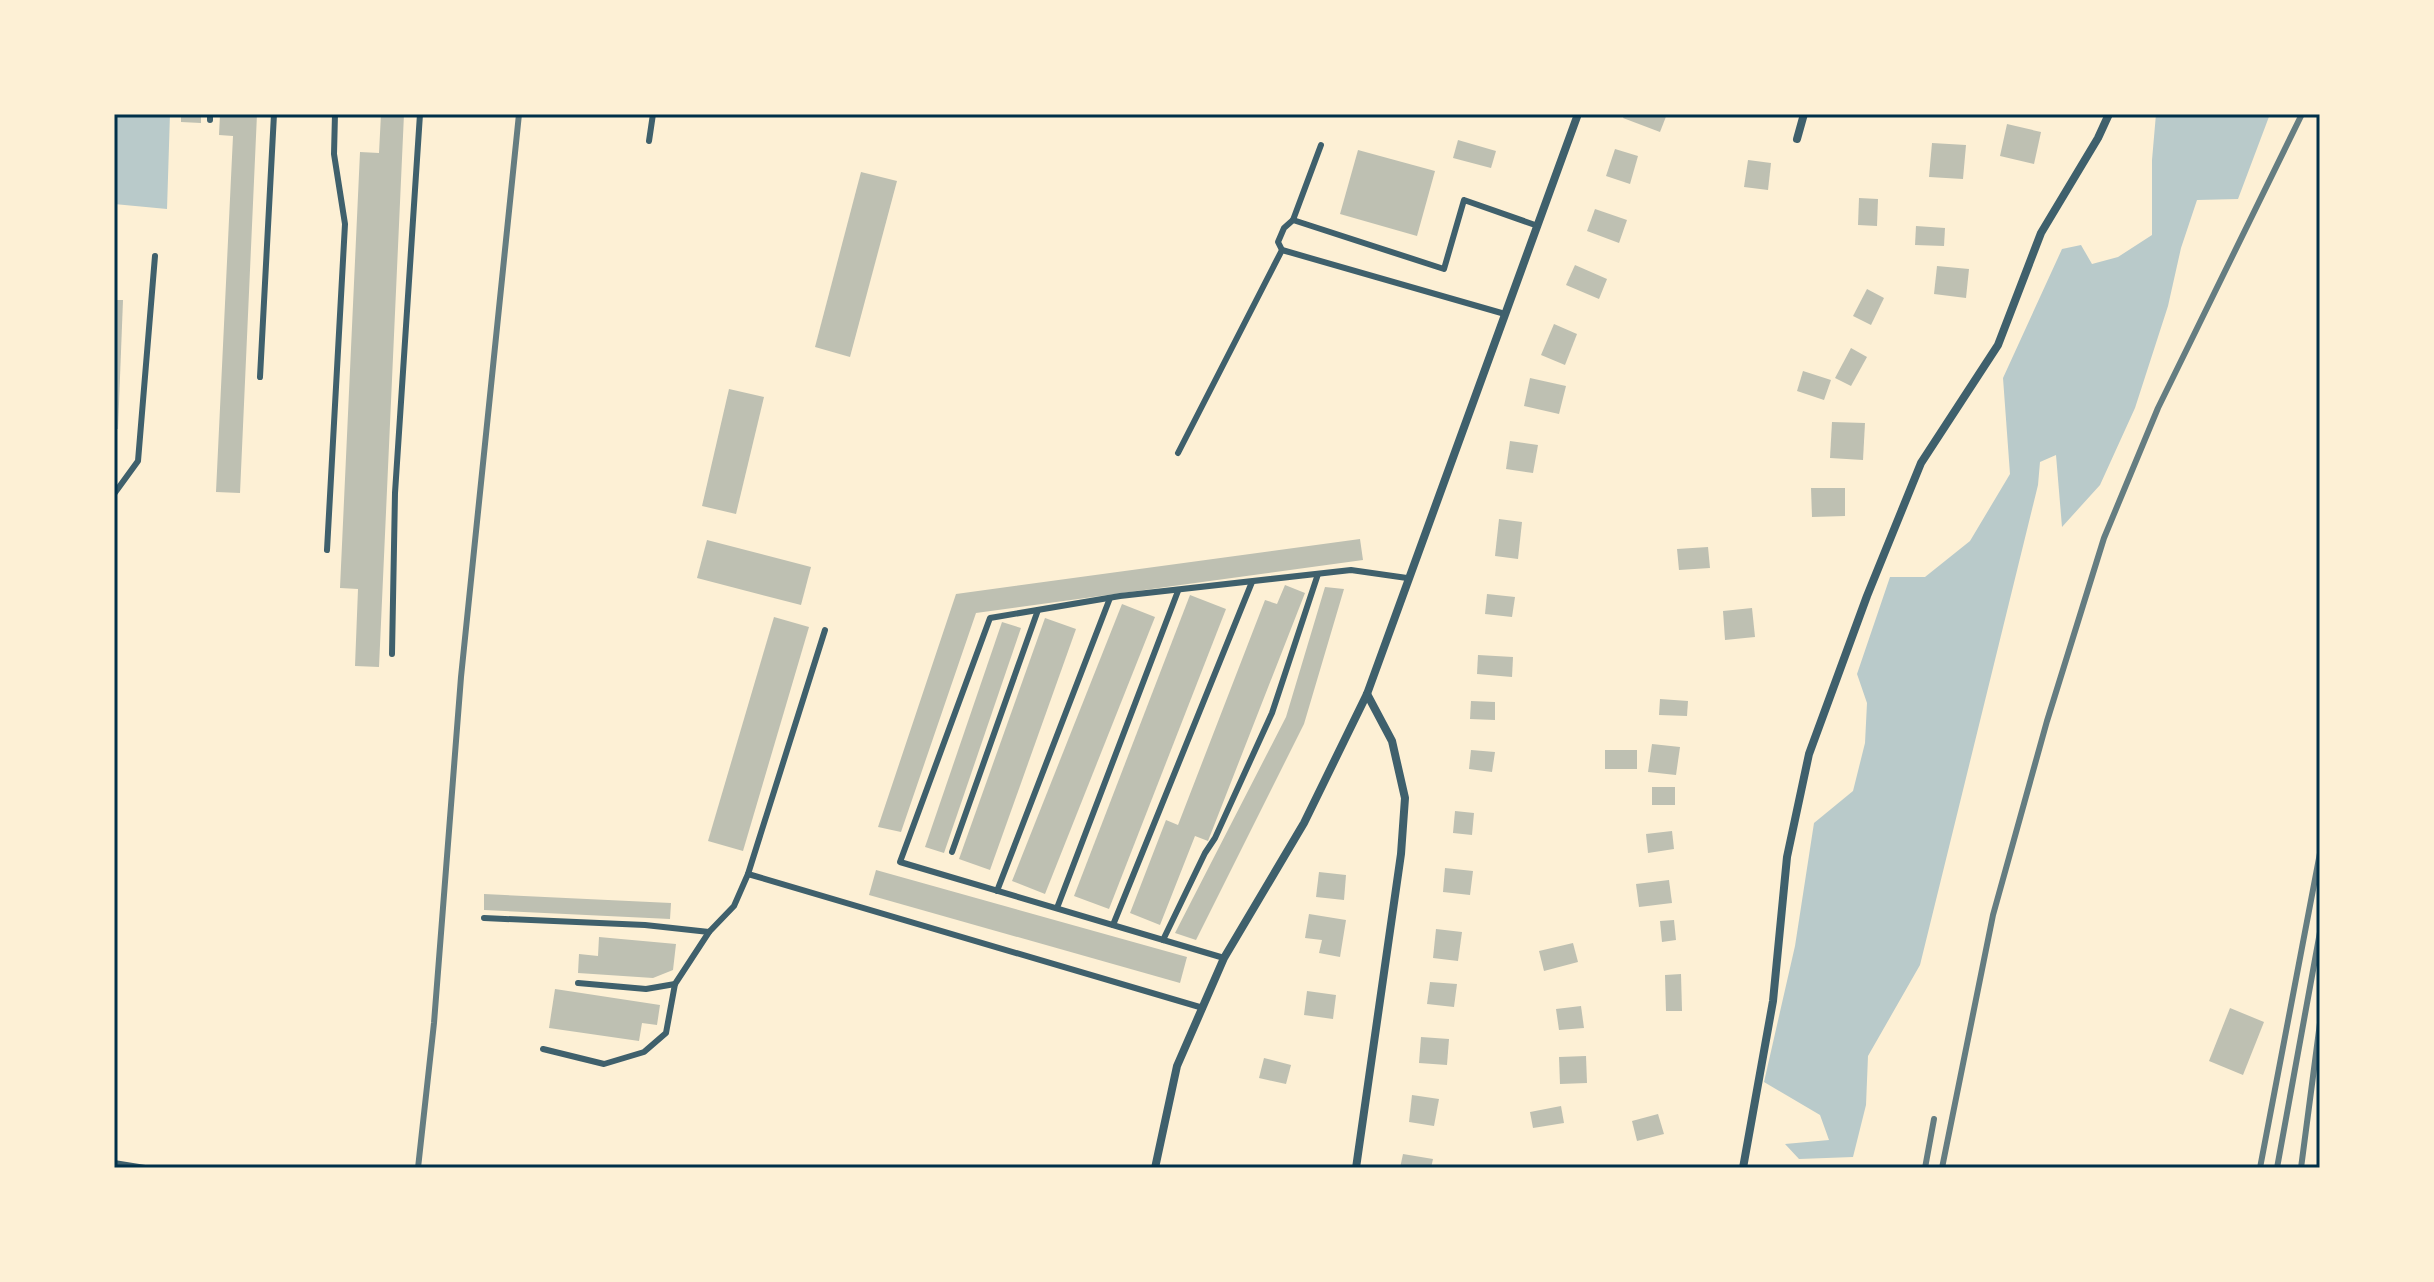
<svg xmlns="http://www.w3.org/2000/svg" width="2434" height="1282" viewBox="0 0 2434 1282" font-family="Ubuntu,sans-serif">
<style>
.green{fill:#b9caca}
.building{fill:#bec0b2}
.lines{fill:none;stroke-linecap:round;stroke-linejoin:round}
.service{stroke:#3f606c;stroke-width:6}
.minor{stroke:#3f606c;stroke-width:8}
.rail{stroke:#657d81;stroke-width:6}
.neatline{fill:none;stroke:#003049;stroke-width:3}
</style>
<rect width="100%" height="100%" fill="#fdf0d5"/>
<g class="green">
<polygon points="114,114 170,114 167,209 114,204"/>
<polygon points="2156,114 2270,114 2238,199 2197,200 2181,248 2168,306 2135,408 2100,485 2062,527 2056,455 2040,462 2038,485 1920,965 1868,1056 1866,1105 1853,1157 1799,1159 1785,1144 1829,1140 1820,1115 1764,1082 1795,946 1814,823 1853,791 1865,743 1867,703 1857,674 1890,577 1925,577 1970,541 2010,474 2003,378 2062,249 2081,245 2092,264 2118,257 2152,235 2152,160"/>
</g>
<g class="building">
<polygon points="181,114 201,114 201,123 181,122"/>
<polygon points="220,114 257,114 240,493 216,492 233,136 219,135"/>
<polygon points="381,114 404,114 379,667 355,666 358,589 340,588 360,152 379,153"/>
<polygon points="1625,114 1667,114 1660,132 1623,118"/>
<polygon points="2007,124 2041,132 2034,164 2000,156"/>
<polygon points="1458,140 1496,151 1491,168 1453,158"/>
<polygon points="1932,143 1966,145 1963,179 1929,177"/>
<polygon points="1615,149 1638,156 1630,184 1606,176"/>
<polygon points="1358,150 1435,171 1417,236 1340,214"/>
<polygon points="1748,160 1771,163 1768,190 1744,187"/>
<polygon points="861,172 897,181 850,357 815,347"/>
<polygon points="1859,198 1878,199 1877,226 1858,225"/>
<polygon points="1595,209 1627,220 1619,243 1587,231"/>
<polygon points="1916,226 1945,228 1944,246 1915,245"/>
<polygon points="1575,265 1607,279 1599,299 1566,285"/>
<polygon points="1937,266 1969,269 1966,298 1934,294"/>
<polygon points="1867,289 1884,298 1871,325 1853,316"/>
<polygon points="114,300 123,300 118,429 114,429"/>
<polygon points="1554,324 1577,334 1565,365 1541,355"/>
<polygon points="1851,348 1867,357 1851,386 1835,378"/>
<polygon points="1803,371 1831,380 1824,400 1797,391"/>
<polygon points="1530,378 1566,386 1559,414 1524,406"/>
<polygon points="729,389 764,397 736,514 702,506"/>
<polygon points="1832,422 1865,423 1863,460 1830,458"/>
<polygon points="1510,441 1538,445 1533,473 1506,469"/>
<polygon points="1811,488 1845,488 1845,516 1812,517"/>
<polygon points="1499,519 1522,522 1518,559 1495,556"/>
<polygon points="1360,539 1363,560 976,613 901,832 878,827 956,594"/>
<polygon points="707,540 811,567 801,605 697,578"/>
<polygon points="1708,547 1710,568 1679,570 1677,549"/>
<polygon points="1285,585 1305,593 1208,841 1195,836 1160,925 1130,913 1166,820 1178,825 1265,600 1277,604"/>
<polygon points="1325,587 1344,589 1304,724 1196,940 1175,933 1286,717"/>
<polygon points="1487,594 1515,597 1512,617 1485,614"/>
<polygon points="1190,595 1226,609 1109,909 1074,896"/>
<polygon points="1122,604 1155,617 1045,894 1012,881"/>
<polygon points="1752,608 1755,637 1725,640 1723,611"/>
<polygon points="774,617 809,627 743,851 708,841"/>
<polygon points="1045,618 1076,629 990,870 959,859"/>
<polygon points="1002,622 1021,628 944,853 925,847"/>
<polygon points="1478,655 1513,657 1512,677 1477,674"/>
<polygon points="1660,699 1688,701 1687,716 1659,715"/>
<polygon points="1471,701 1495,702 1495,720 1470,719"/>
<polygon points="1652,744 1680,747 1676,775 1648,772"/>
<polygon points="1471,750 1495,752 1492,772 1469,769"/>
<rect x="1605" y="750" width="32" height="19"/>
<rect x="1652" y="787" width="23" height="18"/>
<polygon points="1455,811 1474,813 1472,835 1453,833"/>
<polygon points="1672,831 1674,849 1648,853 1646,834"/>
<polygon points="1445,868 1473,871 1470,895 1443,892"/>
<polygon points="876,870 1187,957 1180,983 869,895"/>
<polygon points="1319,872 1346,875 1344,900 1316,897"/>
<polygon points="1669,880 1672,903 1639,907 1636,884"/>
<polygon points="484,894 671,903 670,919 484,910"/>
<polygon points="1309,914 1346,920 1340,957 1319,953 1322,940 1305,938"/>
<polygon points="1674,920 1676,940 1662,942 1660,921"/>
<polygon points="1436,929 1462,932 1458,961 1433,958"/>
<polygon points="599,937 676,944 673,970 653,978 578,973 579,954 598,956"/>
<polygon points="1573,943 1578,962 1544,971 1539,951"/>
<polygon points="1681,974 1682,1011 1666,1011 1665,975"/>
<polygon points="1430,982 1457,984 1454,1007 1427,1004"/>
<polygon points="555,989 660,1005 657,1025 642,1023 639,1041 549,1028"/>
<polygon points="1307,991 1336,995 1333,1019 1304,1015"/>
<polygon points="1581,1006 1584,1028 1559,1030 1556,1009"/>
<polygon points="2230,1008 2264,1022 2243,1075 2209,1061"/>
<polygon points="1421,1037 1449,1039 1447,1065 1419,1063"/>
<polygon points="1586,1056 1587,1083 1560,1084 1559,1057"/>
<polygon points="1264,1058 1291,1065 1286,1084 1259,1078"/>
<polygon points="1412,1095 1439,1099 1434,1126 1409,1122"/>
<polygon points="1561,1106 1564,1123 1533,1128 1530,1112"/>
<polygon points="1658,1114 1664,1134 1637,1141 1632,1121"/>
<polygon points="1403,1154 1433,1159 1431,1168 1400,1168"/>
</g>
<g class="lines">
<g class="service">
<polyline points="210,120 210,114"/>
<polyline points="649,141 653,114"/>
<polyline points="1321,145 1293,220 1444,269 1464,200 1538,226"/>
<polyline points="1282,250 1278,242 1284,228 1293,220"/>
<polyline points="260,377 274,114"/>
<polyline points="1178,453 1282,250 1505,314"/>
<polyline points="114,494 138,461 155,256"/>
<polyline points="327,550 345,224 334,154 335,114"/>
<polyline points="825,630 748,874 1203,1008"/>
<polyline points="392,654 395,493 420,114"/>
<polyline points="952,852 1038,610"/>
<polyline points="997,891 1110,598"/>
<polyline points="1057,908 1178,591"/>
<polyline points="484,918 645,925 709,932 734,906 748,874"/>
<polyline points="1113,925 1252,582"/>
<polyline points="1163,940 1205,853 1215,838 1272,713 1318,574"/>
<polyline points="1224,958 900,862 990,618 1120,596 1351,570 1407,578"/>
<polyline points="578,983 646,989 675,984 709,932"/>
<polyline points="543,1049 604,1064 644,1052 666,1033 675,984"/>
<polyline points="114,1163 145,1168"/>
</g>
<g class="minor">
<polyline points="1797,139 1804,114"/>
<polyline points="1155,1168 1177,1066 1224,958 1304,823 1367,694 1578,114"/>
<polyline points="1356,1168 1401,854 1405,798 1392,741 1367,694"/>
<polyline points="1743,1168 1773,1001 1787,857 1809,754 1867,596 1921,463 1998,345 2041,233 2098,138 2109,114"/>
</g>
<g class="rail">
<polyline points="418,1168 434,1023 461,677 519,114"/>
<polyline points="1925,1168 1934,1119"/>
<polyline points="1942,1168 1993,915 2047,721 2104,538 2158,408 2302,114"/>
<polyline points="2260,1168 2320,853"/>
<polyline points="2277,1168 2320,932"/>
<polyline points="2301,1168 2320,1023"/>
</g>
</g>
<rect width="2434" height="1282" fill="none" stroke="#fdf0d5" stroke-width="232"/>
<rect x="116" y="116" width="2202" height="1050" class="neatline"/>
</svg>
